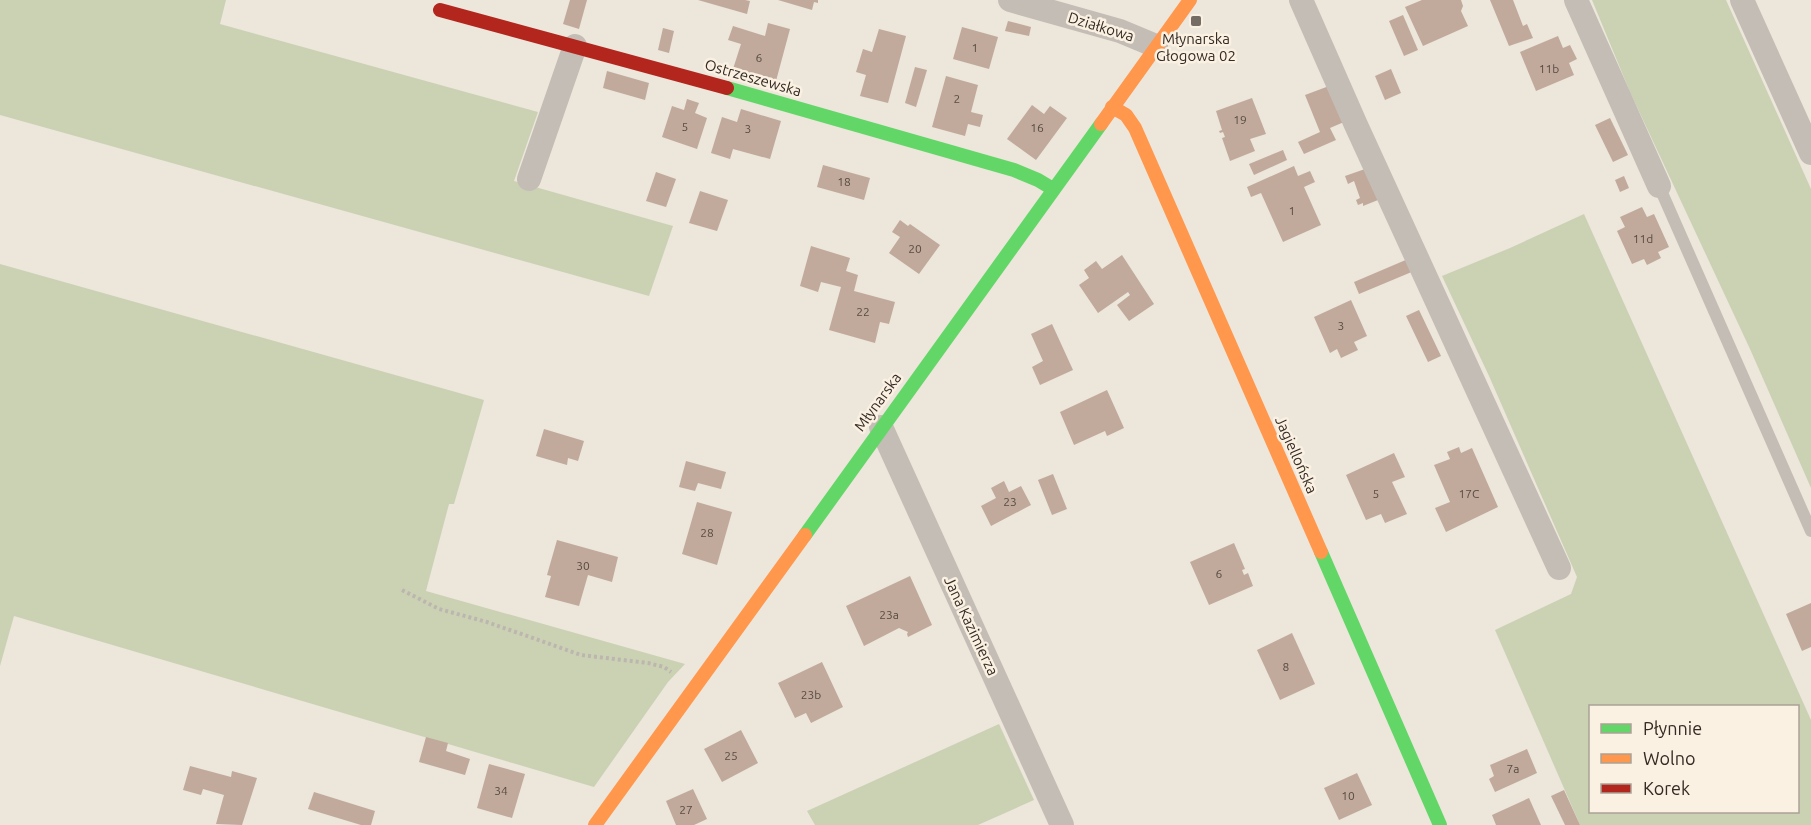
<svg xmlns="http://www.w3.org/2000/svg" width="1811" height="825" viewBox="0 0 1811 825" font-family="Ubuntu,sans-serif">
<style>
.green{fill:#cbd2b4;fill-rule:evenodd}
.building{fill:#c1aa9c}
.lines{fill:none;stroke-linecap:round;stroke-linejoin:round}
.path{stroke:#bdb6ae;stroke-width:4;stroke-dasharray:3 3;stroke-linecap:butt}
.lane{stroke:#c4bdb6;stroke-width:12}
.street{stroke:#c4bdb6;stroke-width:24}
.fast{stroke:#63d668;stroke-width:14}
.slow{stroke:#ff974d;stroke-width:14}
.jam{stroke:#b3261e;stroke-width:14}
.poi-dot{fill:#756c64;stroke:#faf1e2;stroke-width:2}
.labels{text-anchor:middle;stroke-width:5;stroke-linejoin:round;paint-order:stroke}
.number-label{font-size:12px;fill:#584b42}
.street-label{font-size:15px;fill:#352b24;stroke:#faf1e2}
.poi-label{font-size:15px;fill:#352b24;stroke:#faf1e2}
</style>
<rect width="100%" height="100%" fill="#ece6db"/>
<g class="green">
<polygon points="0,0 226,0 220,24 538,112 514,181 673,226 649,296 0,115"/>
<polygon points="1592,0 1726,0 1811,189 1811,488 1750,349 1630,92"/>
<path d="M1584,214L1811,720V825H1580L1495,630L1571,594L1577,577L1489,376L1442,276L1510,248ZM1590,706H1798V812H1590Z"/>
<polygon points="0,264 484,400 454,504 449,504 426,591 685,664 668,682 594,787 14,616 0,666"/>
<polygon points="999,724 1034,800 978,825 815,825 807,811"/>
</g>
<g class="building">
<polygon points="570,0 587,0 579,29 563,24"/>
<polygon points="698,0 745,0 750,1 747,14"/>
<polygon points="778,0 818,0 818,3 814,2 812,10"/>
<polygon points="1422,0 1461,0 1463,6 1461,11 1468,26 1423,46 1405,7"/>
<polygon points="1490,0 1513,0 1523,26 1527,24 1533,38 1509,46"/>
<polygon points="1403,15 1418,50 1404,56 1389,21"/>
<polygon points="1008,21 1031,27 1029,36 1005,31"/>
<polygon points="768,23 790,29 776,81 733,69 741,44 728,40 733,26 765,36"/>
<polygon points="962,27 998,37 989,69 953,59"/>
<polygon points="663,28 674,31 669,53 658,50"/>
<polygon points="879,29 906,36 888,103 860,96 866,75 856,72 863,49 872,52"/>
<polygon points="1558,36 1563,48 1570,45 1577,59 1569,63 1574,75 1536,91 1520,52"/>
<polygon points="915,67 927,70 916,107 905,103"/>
<polygon points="1391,69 1401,93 1385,100 1375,76"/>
<polygon points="607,71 649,83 645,100 603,88"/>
<polygon points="946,76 978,85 971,112 983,115 980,127 968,124 965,136 932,127"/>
<polygon points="1329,86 1344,122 1330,128 1336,140 1304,154 1298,142 1320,132 1305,95"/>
<polygon points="1252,98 1266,134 1250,139 1255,151 1230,161 1222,138 1225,137 1223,132 1220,133 1219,131 1222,130 1216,111"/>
<polygon points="687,99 699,103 695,113 707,118 697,149 662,137 672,106 684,110"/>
<polygon points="1032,105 1044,114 1050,106 1067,118 1036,160 1007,139"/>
<polygon points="741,109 781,121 770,159 733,149 730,159 711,153 722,117 737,122"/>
<polygon points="1610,118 1628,155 1613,162 1595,125"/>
<polygon points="1283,150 1287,160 1254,175 1249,164"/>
<polygon points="823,165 870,178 864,200 817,187"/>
<polygon points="1294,166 1298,176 1310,171 1315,182 1304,187 1321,225 1283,242 1261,193 1251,197 1247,187"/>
<polygon points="1365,169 1378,200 1363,206 1363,203 1358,205 1356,200 1360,198 1354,181 1348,184 1345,176"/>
<polygon points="656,172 676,179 666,207 646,201"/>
<polygon points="1624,176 1629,188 1620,192 1615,180"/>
<polygon points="700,191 728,200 717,231 689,223"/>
<polygon points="1642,207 1647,217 1654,214 1669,247 1658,252 1661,258 1647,265 1644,259 1632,264 1617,231 1625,227 1620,217"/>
<polygon points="900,220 908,226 910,224 940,245 919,274 889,253 900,237 892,232"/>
<polygon points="811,246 850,258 846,271 858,275 854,291 895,302 889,324 880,322 875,343 829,330 841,287 821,282 818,292 800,286"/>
<polygon points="1122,255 1154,304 1129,321 1117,305 1130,295 1128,292 1098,313 1079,285 1089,278 1084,270 1096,261 1102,269"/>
<polygon points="1408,259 1414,271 1359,294 1354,282"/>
<polygon points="1351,300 1367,336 1354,342 1358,350 1341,358 1337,349 1330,353 1314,317"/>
<polygon points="1419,310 1441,356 1428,362 1406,316"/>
<polygon points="1052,324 1073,370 1040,385 1032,367 1043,361 1031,334"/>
<polygon points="1107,390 1124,428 1107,436 1105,431 1074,445 1060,412"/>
<polygon points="544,429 584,441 578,461 568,458 567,465 536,456"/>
<polygon points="1459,447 1461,453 1472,448 1498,507 1446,532 1435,508 1450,502 1434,465 1450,459 1447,452"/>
<polygon points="1394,453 1405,477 1392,482 1407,514 1385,523 1381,514 1366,520 1346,475"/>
<polygon points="686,461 726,472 721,489 698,483 695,491 679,487"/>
<polygon points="1053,474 1067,509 1052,515 1038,480"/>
<polygon points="1004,481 1009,492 1021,486 1031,505 991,526 981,506 996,498 991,488"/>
<polygon points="697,502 732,512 717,565 682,554"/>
<polygon points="557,540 618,557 612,582 588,575 579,606 545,597 551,576 547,575"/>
<polygon points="1234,543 1245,569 1242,570 1244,575 1248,573 1253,586 1209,605 1190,562"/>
<polygon points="910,576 932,625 908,637 907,634 908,632 899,628 864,646 846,606"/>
<polygon points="1811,603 1811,647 1802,651 1786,614"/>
<polygon points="1292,633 1315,684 1280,700 1257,650"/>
<polygon points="822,662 843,707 811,723 806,713 795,718 778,683"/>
<polygon points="741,730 758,763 722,782 704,749"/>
<polygon points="426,737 448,743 446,751 470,759 465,775 419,762"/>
<polygon points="1527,749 1537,773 1495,792 1489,779 1494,776 1490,765"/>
<polygon points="489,764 525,774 512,818 477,808"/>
<polygon points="190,766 231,777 232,771 257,778 242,825 216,824 224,795 203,789 201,795 183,790"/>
<polygon points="1357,773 1372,805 1339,820 1324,788"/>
<polygon points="693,789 707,819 694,825 676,825 666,801"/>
<polygon points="1564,790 1580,825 1565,825 1551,796"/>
<polygon points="314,792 375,811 371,825 361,825 308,809"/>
<polygon points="1529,798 1541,825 1496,825 1492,815"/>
</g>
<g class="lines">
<polyline class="path" points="402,590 439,609 487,622 581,655 648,663 664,667 671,672"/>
<polyline class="lane" points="1659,186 1811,531"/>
<g class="street">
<polyline points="1010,0 1120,31 1156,46"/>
<polyline points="1301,0 1356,125 1559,568"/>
<polyline points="1576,0 1659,186"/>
<polyline points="1742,0 1811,153"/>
<polyline points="529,179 575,46"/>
<polyline points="881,427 1062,825"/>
</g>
<g class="fast">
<polyline points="727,88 1014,170 1038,180 1053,189"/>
<polyline points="805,535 1101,124"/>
<polyline points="1321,552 1440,825"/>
</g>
<g class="slow">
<polyline points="1112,107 1126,115 1135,128 1321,552"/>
<polyline points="1101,124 1190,0"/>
<polyline points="595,825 805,535"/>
</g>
<polyline class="jam" points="440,10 727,88"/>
</g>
<rect class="poi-dot" x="1190" y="15" width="12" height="12" rx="3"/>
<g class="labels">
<g class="number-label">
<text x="975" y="52">1</text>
<text x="759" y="62">6</text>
<text x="1549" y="73">11b</text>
<text x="957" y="103">2</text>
<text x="1240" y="124">19</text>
<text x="685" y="131">5</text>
<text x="1037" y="132">16</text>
<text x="748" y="133">3</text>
<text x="844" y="186">18</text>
<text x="1292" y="215">1</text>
<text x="1643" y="243">11d</text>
<text x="915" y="253">20</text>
<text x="863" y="316">22</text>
<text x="1341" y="330">3</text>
<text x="1376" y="498">5</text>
<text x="1469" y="498">17C</text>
<text x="1010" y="506">23</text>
<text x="707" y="537">28</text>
<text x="583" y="570">30</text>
<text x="1219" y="578">6</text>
<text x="889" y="619">23a</text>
<text x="1286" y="671">8</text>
<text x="811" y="699">23b</text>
<text x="731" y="760">25</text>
<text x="1513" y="773">7a</text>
<text x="501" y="795">34</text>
<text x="1348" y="800">10</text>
<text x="686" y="814">27</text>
</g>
<g class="street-label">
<text transform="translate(1101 27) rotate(17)" y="5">Działkowa</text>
<text transform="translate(753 78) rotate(16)" y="5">Ostrzeszewska</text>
<text transform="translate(878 402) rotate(-54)" y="5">Młynarska</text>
<text transform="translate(1296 455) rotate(66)" y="5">Jagiellońska</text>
<text transform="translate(971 626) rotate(65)" y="5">Jana Kazimierza</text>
</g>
<g class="poi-label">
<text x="1196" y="44">Młynarska<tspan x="1196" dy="17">Głogowa 02</tspan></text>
</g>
</g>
<rect x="1589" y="705" width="210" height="108" fill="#faf1e2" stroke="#aba296" stroke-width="1.5"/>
<rect x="1601" y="724" width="30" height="9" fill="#63d668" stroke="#aba296" stroke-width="1.5"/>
<text x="1643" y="735" font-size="18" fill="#352b24">Płynnie</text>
<rect x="1601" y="754" width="30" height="9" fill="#ff974d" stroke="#aba296" stroke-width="1.5"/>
<text x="1643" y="765" font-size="18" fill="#352b24">Wolno</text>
<rect x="1601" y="784" width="30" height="9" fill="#b3261e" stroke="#aba296" stroke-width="1.5"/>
<text x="1643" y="795" font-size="18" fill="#352b24">Korek</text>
</svg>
